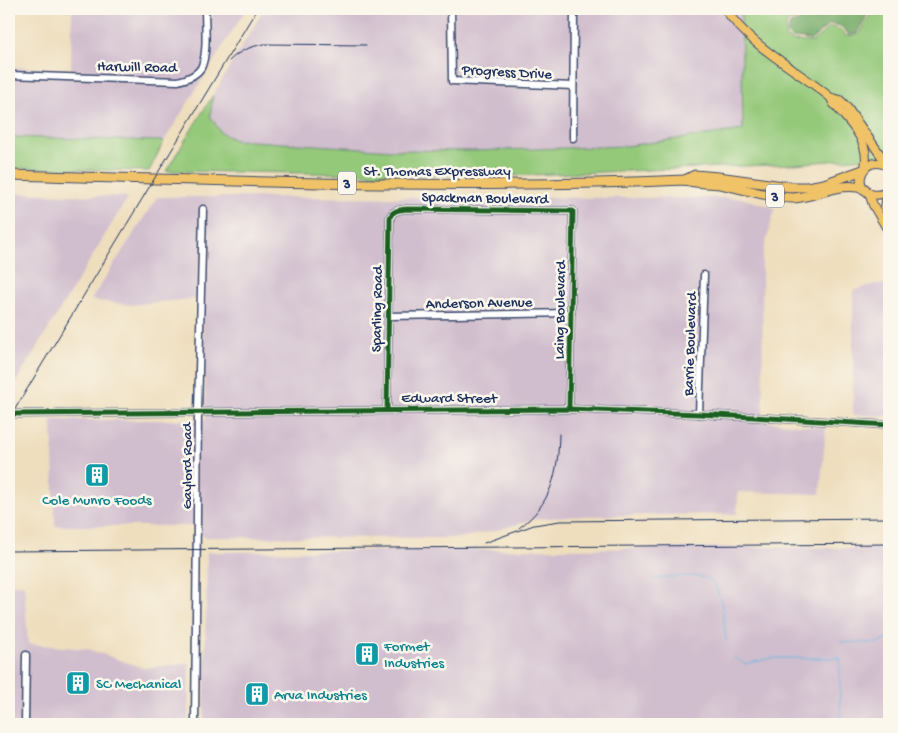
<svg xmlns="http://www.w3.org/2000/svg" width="898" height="733" viewBox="0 0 898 733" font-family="'Gochi Hand',sans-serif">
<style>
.industrial{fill:#d0bdcd}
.green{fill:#95c97a;stroke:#587c6c}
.forest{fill:#78ad6a;stroke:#4a6e64}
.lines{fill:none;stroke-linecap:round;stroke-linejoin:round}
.stream{stroke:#67b9e2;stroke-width:1}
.minor-casing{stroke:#3b496c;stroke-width:9}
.major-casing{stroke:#3b496c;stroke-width:10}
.highway-casing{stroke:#3b496c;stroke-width:11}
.minor{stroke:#fff;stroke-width:6}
.major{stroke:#f1c369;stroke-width:8}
.highway{stroke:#f1c369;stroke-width:9}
.rail{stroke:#1b2f5e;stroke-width:1}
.cycleway-casing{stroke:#fbf7ec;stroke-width:8}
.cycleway{stroke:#1b5e20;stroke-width:5}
.labels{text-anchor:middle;stroke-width:5;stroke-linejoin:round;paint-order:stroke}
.shield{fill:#fbf7ec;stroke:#5e6b89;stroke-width:1}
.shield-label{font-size:14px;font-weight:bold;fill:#1b2f5e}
.street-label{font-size:15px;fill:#1b2f5e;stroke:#fbf7ec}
.culture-label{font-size:15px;fill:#0d838f;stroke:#fbf7ec;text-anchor:start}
</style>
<rect width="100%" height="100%" fill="#fbf7ec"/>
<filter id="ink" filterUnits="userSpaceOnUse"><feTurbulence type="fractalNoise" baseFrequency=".02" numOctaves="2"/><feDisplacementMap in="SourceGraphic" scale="10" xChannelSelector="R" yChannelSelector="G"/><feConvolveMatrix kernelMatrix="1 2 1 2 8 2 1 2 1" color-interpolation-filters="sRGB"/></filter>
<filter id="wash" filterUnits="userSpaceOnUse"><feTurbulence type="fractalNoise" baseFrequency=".0096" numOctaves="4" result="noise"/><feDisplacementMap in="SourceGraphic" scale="20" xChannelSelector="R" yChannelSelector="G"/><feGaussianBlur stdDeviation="1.12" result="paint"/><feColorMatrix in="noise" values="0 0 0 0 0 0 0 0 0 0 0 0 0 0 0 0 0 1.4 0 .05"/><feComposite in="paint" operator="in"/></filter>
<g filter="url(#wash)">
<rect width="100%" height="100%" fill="#eedebd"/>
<g class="industrial">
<polygon points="72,9 246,9 164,141 10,138 11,67 71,70"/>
<polygon points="264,9 741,9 743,130 626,146 473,151 393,150 234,140 221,133 210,116 213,95"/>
<polygon points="9,193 128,197 9,394"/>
<polygon points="157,197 741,198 775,208 762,257 763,421 826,428 820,494 738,492 737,514 579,516 535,519 497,530 459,538 204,537 192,526 55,526 52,420 206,420 202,298 131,305 91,300"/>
<polygon points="875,284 889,284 889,416 853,415 853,291"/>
<polygon points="777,547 889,549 889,724 204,724 207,552"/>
<polygon points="9,584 24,584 28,644 88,649 143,668 189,663 188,724 9,724"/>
</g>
<g class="green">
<polygon points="741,9 804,9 802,17 797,20 787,22 785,36 791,41 812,42 830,27 840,29 846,36 860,34 873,9 889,9 889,156 793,164 506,176 166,171 213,95 210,116 221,133 235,140 393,150 473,151 626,146 743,130"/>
<polygon points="9,79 10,79 10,137 164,141 149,171 9,168"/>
</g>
<polygon class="forest" points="806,9 870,9 858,33 848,34 841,26 830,24 811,40 792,38 787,34 790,24 798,22 804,18"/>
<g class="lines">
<g class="stream">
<polyline points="66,9 69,11"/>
<path d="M653,579C667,578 701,572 711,581C723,591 724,626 726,641"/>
<polyline points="840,642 877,643 889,639"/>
<polyline points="734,657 745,664 772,658 840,658 840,724"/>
</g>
</g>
</g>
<g filter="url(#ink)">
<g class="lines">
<defs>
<g id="minor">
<polyline points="451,9 452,81 573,86"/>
<path d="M9,75L178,81C187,79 196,76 201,68C208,54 205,24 205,9"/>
<polyline points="573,138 574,9"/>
<polyline points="388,316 571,313"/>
<path d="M387,410L390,218C392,210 400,210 407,209L573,211L569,409"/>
<polyline points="9,414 569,409 699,414 889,425"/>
<polyline points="699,414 704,275"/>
<polyline points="25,724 26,655"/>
<polyline points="195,724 198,412 203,209"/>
</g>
<g id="major">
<path d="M725,9C752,48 795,68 831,98L840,100L846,106L889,167"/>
<path d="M831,98L833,103C849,122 871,141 865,168"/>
<path d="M887,166C864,153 850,186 871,194C878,196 884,194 889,190"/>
<polyline points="888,191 885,207 889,217"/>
<polyline points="869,193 873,205 889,232"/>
</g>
<g id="highway">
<path d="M9,175C234,181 460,190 685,180C697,184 708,182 720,184C744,188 768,198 793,198C817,197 841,180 865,189"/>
<polyline points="685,180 695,175 718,177 791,187 807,187 824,184 863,170"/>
</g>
</defs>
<use href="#minor" class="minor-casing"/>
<use href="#major" class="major-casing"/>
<use href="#highway" class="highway-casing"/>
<use href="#minor" class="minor"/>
<use href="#major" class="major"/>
<use href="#highway" class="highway"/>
<g class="rail">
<path d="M229,61C239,51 249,47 264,44L366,45"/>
<polyline points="9,419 257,9"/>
<path d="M519,528C552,504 558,473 559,434"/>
<polyline points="484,543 534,525 560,521 889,518"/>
<polyline points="9,551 889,544"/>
</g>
<defs>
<g id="cycleway">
<path d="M387,410L390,218C392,210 400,210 407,209L573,211L569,409"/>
<polyline points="9,414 569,409 699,414 889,425"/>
</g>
</defs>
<use href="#cycleway" class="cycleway-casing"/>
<use href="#cycleway" class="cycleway"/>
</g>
</g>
<defs>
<symbol id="building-square" viewBox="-11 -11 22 22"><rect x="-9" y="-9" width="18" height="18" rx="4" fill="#0f9aa8" stroke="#fbf7ec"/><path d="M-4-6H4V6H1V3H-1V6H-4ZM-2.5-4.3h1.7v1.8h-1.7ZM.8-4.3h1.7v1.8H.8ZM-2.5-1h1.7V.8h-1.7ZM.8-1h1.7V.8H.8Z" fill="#fff"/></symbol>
</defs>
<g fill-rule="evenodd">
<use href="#building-square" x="83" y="461" width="28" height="28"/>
<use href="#building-square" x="353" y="640" width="28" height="28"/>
<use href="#building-square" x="64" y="669" width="28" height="28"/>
<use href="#building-square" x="243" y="680" width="28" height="28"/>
</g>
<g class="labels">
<g class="shield">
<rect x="338" y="171.5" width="18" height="23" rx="4"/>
<rect x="766" y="184.5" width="18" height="23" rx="4"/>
</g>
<g class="shield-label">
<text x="347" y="188">3</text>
<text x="775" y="201">3</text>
</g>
<g class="street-label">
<text transform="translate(137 66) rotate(1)" y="5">Harwill Road</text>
<text transform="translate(507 71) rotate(3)" y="5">Progress Drive</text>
<text x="437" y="175">St. Thomas Expressway</text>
<text transform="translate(485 197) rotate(1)" y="5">Spackman Boulevard</text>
<text transform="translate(479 302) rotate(-1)" y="5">Anderson Avenue</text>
<text transform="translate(376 309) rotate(-89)" y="5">Sparling Road</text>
<text transform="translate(559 310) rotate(-89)" y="5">Laing Boulevard</text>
<text transform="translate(689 344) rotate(-88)" y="5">Barrie Boulevard</text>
<text x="449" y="402">Edward Street</text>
<text transform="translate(186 466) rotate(-90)" y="5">Gaylord Road</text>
</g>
<g class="culture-label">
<text x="97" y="504" text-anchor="middle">Cole Munro Foods</text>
<text x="384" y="650">Formet<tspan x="384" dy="17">Industries</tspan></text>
<text x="96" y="688">SC Mechanical</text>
<text x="274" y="699">Arva Industries</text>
</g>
</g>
<rect width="898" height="733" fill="none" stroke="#fbf7ec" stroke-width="30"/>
</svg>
